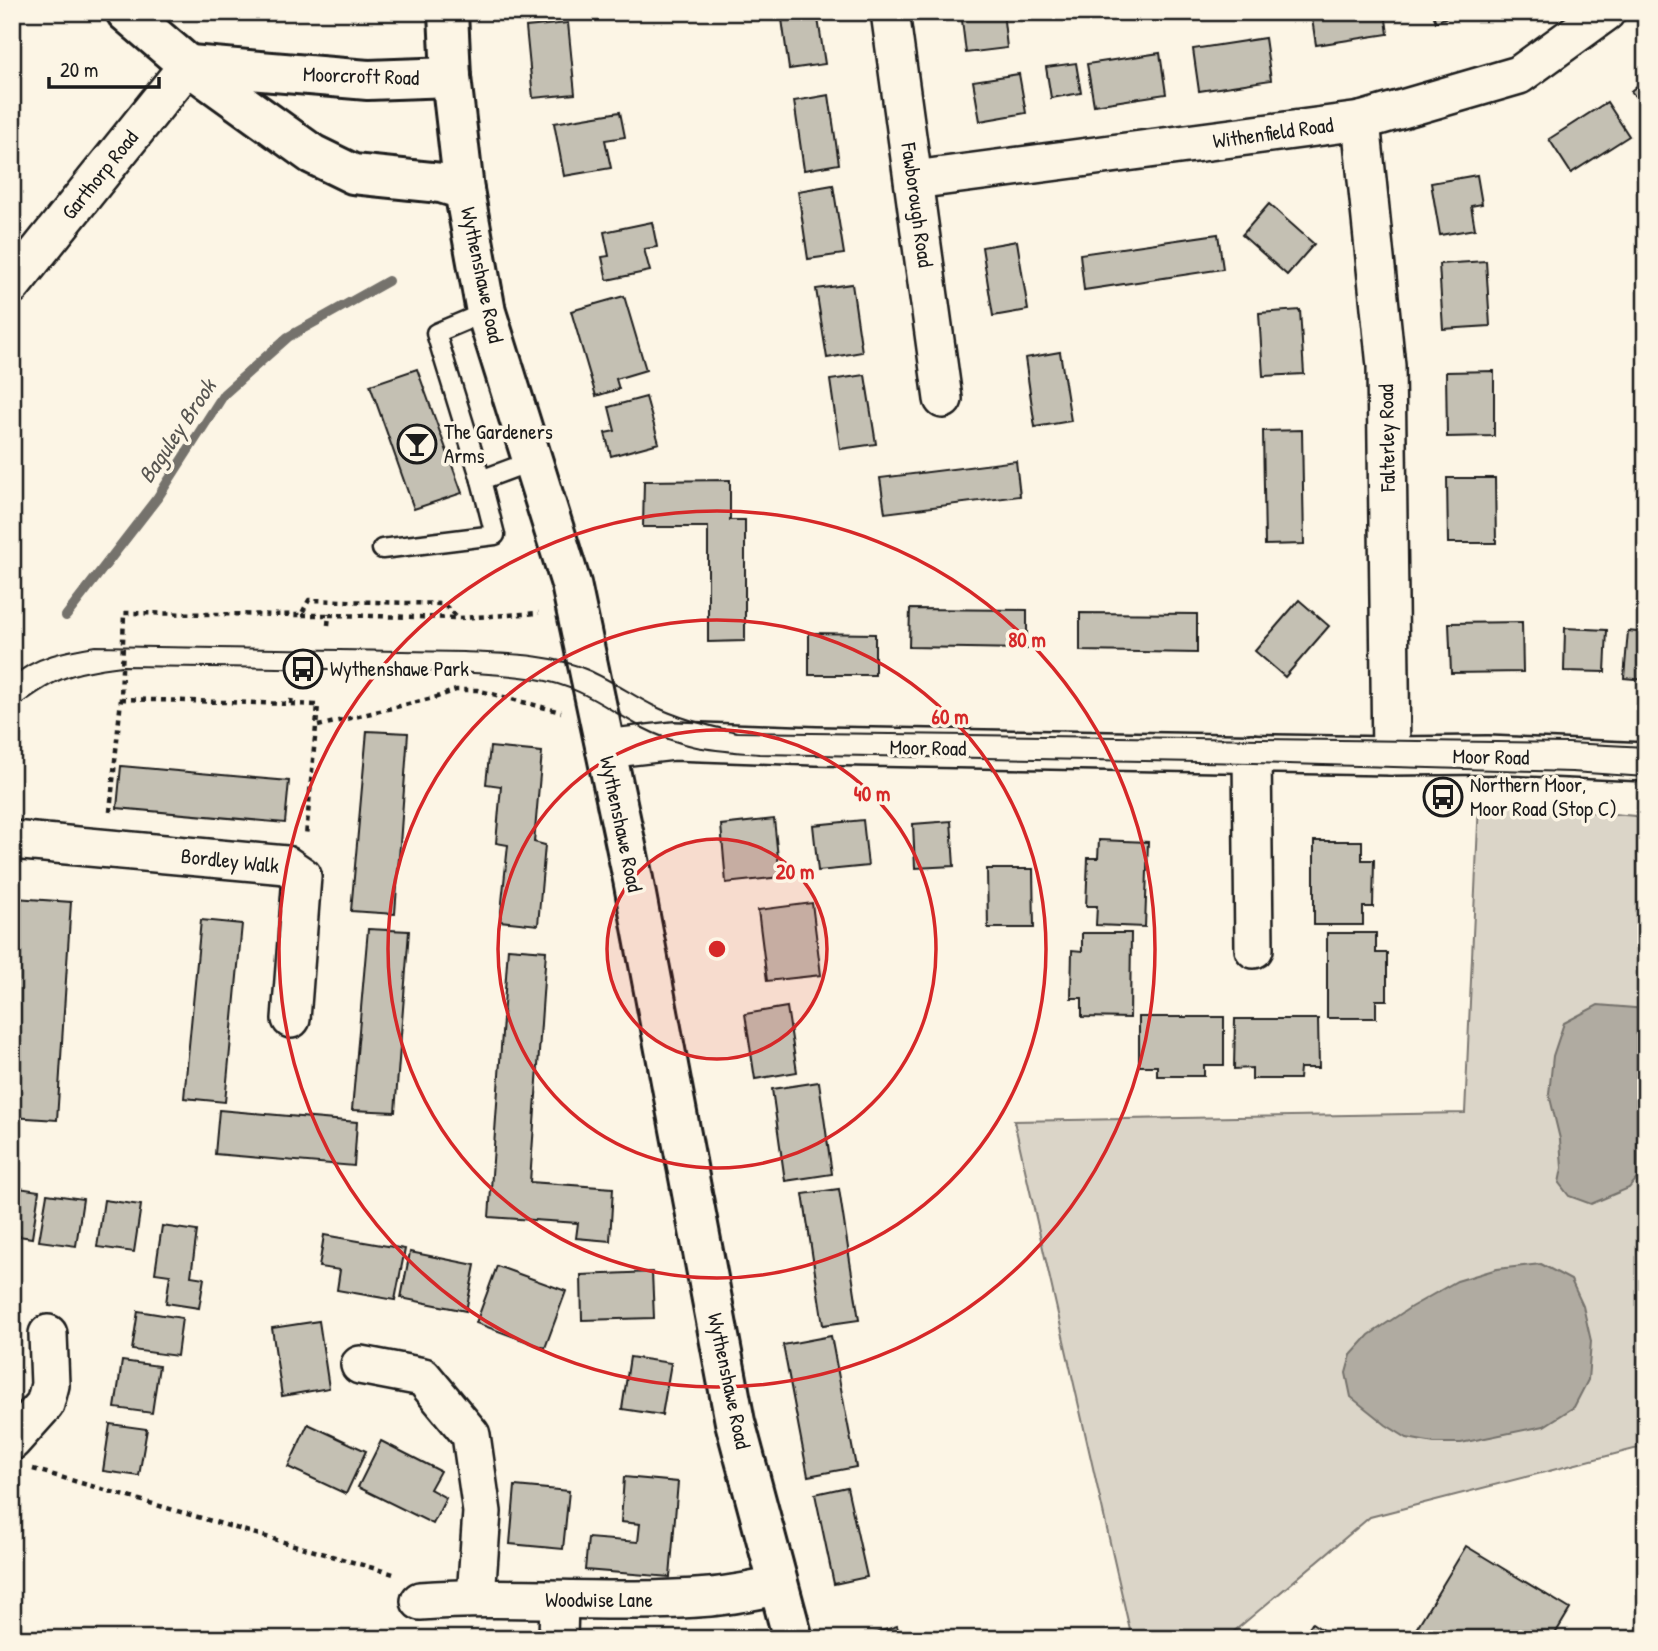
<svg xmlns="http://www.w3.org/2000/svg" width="1658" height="1651" viewBox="0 0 1658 1651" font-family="'Patrick Hand',sans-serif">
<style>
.green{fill:#dbd5c8;stroke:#7c7872;stroke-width:2}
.water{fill:#b0aba1;stroke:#75726c;stroke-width:2}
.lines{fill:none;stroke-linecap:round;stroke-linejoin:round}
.stream{stroke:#75726c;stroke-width:10}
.building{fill:#c4c0b3;stroke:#1c1c1c;stroke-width:2}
.service-casing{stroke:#1c1c1c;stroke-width:23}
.minor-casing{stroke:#1c1c1c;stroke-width:42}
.tertiary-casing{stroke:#1c1c1c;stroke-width:44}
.secondary-casing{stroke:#1c1c1c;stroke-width:44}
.path{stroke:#1c1c1c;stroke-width:4.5;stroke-dasharray:5 5;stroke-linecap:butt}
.service{stroke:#fcf5e5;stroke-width:18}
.minor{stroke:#fcf5e5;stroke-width:37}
.tertiary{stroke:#fcf5e5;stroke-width:38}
.secondary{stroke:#fcf5e5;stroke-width:38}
.tram{stroke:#1c1c1c;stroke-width:2}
.ring{fill:none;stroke:#d62828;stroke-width:3.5}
.labels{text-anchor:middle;stroke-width:7;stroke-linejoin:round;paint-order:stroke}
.street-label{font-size:21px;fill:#1c1c1c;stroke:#fcf5e5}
.poi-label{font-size:21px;fill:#1c1c1c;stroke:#fcf5e5;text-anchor:start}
.water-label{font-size:23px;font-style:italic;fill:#575551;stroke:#fcf5e5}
.centre{fill:#d62828;stroke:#fcf5e5;stroke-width:3.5}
.ring-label{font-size:21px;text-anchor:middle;font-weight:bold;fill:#d62828;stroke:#fcf5e5;stroke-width:7;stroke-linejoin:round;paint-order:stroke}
</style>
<rect width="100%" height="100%" fill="#fcf5e5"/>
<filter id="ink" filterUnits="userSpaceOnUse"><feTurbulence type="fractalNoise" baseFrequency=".0143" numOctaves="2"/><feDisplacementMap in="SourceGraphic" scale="14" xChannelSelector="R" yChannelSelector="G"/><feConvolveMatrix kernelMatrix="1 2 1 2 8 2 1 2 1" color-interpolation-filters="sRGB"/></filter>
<g filter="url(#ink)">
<polygon class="green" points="1479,802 1646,817 1646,1446 1370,1517 1225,1639 1132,1639 1014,1121 1465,1113"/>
<g class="water">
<polygon points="1598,1005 1646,1009 1646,1168 1629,1188 1591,1204 1569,1196 1559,1183 1562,1168 1560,1139 1549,1094 1553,1056 1564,1023"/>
<polygon points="1541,1264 1571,1280 1583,1306 1591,1341 1588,1380 1574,1407 1544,1426 1461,1443 1434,1443 1407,1438 1386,1425 1351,1397 1346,1373 1351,1355 1369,1335 1411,1307 1457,1281 1497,1269"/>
</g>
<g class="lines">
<polyline class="stream" points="66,616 158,497 224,394 288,337 388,281"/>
</g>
<g class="building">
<polygon points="781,12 817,12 825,64 789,69"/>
<polygon points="961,12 1003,12 1007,48 966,53"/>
<polygon points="1311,12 1385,12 1388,34 1316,45"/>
<polygon points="1432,12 1459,12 1436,22"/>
<polygon points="568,23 575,94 533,98 526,27"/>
<polygon points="1265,38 1271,80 1199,91 1193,49"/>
<polygon points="1160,53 1166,94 1094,105 1087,64"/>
<polygon points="1076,63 1081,93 1051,98 1046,67"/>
<polygon points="1019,74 1026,113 980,121 973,81"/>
<polygon points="1646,78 1646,110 1631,91"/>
<polygon points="829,95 839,164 804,170 794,101"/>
<polygon points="1607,102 1629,136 1571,173 1549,139"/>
<polygon points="620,112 625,137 605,140 611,168 564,176 554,123"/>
<polygon points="1477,175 1482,204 1471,206 1475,229 1440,235 1431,183"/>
<polygon points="833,185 844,254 808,259 798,191"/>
<polygon points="1269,204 1314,244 1287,275 1242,235"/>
<polygon points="652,222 657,247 644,249 650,271 607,280 602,257 609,256 604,232"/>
<polygon points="1218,234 1223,269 1084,290 1080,254"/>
<polygon points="1017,241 1028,310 993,316 982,247"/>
<polygon points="1486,261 1490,326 1443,329 1439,264"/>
<polygon points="852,284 862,352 827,358 816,289"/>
<polygon points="624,296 646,370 616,379 619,389 596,396 571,311"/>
<polygon points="1300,310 1304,374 1263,376 1259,313"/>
<polygon points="1060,352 1071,421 1035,427 1025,358"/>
<polygon points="417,369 462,493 414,509 370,385"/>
<polygon points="1494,371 1494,436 1447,437 1446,372"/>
<polygon points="865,375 876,444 840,449 830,380"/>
<polygon points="646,397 659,443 611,456 605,433 615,431 609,407"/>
<polygon points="1302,430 1304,544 1265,545 1263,431"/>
<polygon points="1016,461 1020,496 885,513 880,478"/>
<polygon points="1447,478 1495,478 1496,543 1448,543"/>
<polygon points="730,480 730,520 745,520 745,641 708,642 708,527 643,527 644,481"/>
<polygon points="1299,600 1329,626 1285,677 1255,651"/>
<polygon points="910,609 1027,610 1027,649 909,647"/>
<polygon points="1080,613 1197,614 1197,653 1080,651"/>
<polygon points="1522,622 1523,672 1451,673 1449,623"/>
<polygon points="1565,628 1607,630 1605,672 1564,671"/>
<polygon points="1628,631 1646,633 1646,680 1624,678"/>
<polygon points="809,633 875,634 875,675 809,675"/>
<polygon points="367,731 408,733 395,914 351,911"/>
<polygon points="490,747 542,752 534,842 545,845 538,925 500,921 508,845 496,843 501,786 486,784"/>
<polygon points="121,766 289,781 285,823 117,808"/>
<polygon points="774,819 780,877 726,883 721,825"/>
<polygon points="863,820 868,866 818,871 813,825"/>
<polygon points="951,821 954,866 915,868 913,824"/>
<polygon points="1099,840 1148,842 1145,927 1096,925 1097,906 1086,906 1088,858 1098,858"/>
<polygon points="1314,841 1362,841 1362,860 1374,860 1373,907 1363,907 1363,925 1314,925"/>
<polygon points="987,869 1033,869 1034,928 988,928"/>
<polygon points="15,898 71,902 57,1120 12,1117 12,944"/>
<polygon points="812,903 821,975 767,981 758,910"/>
<polygon points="201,920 242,924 225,1102 184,1098"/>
<polygon points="368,929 409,931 395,1112 352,1110"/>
<polygon points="1082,933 1131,933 1130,1018 1082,1017 1082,998 1071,998 1072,950 1082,951"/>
<polygon points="1327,933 1376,933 1376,953 1387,953 1387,1000 1376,1000 1376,1018 1327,1018"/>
<polygon points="508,948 546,951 530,1182 613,1188 610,1241 576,1238 578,1223 489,1217"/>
<polygon points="787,1007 797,1072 755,1079 745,1014"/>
<polygon points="1139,1017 1224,1017 1224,1065 1204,1065 1204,1076 1157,1076 1157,1066 1139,1066"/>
<polygon points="1235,1019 1318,1019 1319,1068 1300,1068 1299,1079 1252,1079 1252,1068 1234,1069"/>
<polygon points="819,1082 832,1174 785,1181 772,1089"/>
<polygon points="219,1110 357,1122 354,1166 215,1154"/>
<polygon points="12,1187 39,1191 32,1238 12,1235"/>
<polygon points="839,1189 859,1320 823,1325 803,1194"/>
<polygon points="47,1194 83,1199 76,1246 39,1241"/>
<polygon points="104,1200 141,1205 134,1252 97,1247"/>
<polygon points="162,1226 197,1231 191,1276 204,1278 199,1308 166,1303 170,1275 155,1273"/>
<polygon points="324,1235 405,1249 395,1300 337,1290 340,1270 319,1267"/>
<polygon points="410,1252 475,1265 466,1311 401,1298"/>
<polygon points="497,1266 566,1291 545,1348 476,1323"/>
<polygon points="652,1272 654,1318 582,1320 581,1275"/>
<polygon points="138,1311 182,1318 177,1356 132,1350"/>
<polygon points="319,1321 329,1388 282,1396 272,1328"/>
<polygon points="831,1336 856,1467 808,1476 783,1345"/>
<polygon points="630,1357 671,1363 662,1415 622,1409"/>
<polygon points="122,1361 159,1366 152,1413 115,1408"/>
<polygon points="110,1424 147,1429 139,1476 103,1471"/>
<polygon points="308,1424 366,1451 346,1494 288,1467"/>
<polygon points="381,1441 440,1471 430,1489 446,1498 433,1524 358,1487"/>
<polygon points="624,1477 678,1482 670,1577 585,1570 588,1538 638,1542 640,1524 621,1522"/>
<polygon points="515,1486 569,1491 563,1549 510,1544"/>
<polygon points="847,1487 867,1577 834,1584 815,1494"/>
<polygon points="1466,1546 1570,1609 1552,1639 1410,1639"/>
<polygon points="1312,1623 1336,1639 1301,1639"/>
<polygon points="897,1626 901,1639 858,1639"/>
</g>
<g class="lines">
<defs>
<g id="service">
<polyline points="481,480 436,333 486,312"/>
<polyline points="382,549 495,535 481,480 532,461"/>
</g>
<g id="minor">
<polyline points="890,12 943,399"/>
<polyline points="1361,121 1386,366 1391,756"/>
<polyline points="914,180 1361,121 1519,75 1606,12"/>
<polyline points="12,285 188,65"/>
<polyline points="605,749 674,741 816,746 1391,756 1488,755 1646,762"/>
<polyline points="1252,753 1254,949"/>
<polyline points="12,840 286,865 302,876 291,1019"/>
<polyline points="360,1365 423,1377 471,1435 482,1512 476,1597"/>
<polyline points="12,1441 45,1404 50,1385 48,1334"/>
<path d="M420,1601C516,1594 613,1605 710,1597C733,1595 756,1590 778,1586"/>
<polyline points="558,1639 559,1601"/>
</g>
<g id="tertiary">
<polyline points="126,12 188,65 312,154 353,174 441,183 464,190"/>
<polyline points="190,65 368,80 451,77"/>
</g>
<polyline id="secondary" points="448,12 451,77 464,190 486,312 571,584 633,879 735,1422 793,1639"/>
</defs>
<use href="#service" class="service-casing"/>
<use href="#minor" class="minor-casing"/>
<use href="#tertiary" class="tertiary-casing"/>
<use href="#secondary" class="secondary-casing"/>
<g class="path">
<polyline points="302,615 329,615"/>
<polyline points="328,625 329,615 459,618 539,613"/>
<polyline points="121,699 291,704 292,695"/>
<polyline points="291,704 318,705 306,836"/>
<polyline points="318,726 437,697 456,690 477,690 561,712"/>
<polyline points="110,812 121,699 124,613 301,615 309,600 443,604 459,618"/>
<polyline points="33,1469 397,1575"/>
</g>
<use href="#service" class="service"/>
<use href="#minor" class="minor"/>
<use href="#tertiary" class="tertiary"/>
<use href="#secondary" class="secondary"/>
<g class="tram">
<path d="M12,677C36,656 65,651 95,646L464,652C505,654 549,653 588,670C611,680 632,695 654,706C681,719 708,726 737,732L1568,743L1646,747"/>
<path d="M12,711C53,679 70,672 122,666C209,667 295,668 382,670C433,672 485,671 536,679C580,686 604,707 641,727C683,749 713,750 759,754L1253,763L1572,772L1646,777"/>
</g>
</g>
</g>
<circle cx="717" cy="949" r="110" fill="#d62828" fill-opacity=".12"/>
<g class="ring">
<circle cx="717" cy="949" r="110"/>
<circle cx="717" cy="949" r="219"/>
<circle cx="717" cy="949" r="329"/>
<circle cx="717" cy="949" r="438"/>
</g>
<defs>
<symbol id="bar-ring" viewBox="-11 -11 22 22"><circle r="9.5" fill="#fcf5e5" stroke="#1c1c1c" stroke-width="1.5"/><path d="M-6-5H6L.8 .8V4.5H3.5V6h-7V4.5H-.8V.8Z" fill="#1c1c1c"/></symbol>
<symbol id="bus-ring" viewBox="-11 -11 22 22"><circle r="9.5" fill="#fcf5e5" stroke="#1c1c1c" stroke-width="1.5"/><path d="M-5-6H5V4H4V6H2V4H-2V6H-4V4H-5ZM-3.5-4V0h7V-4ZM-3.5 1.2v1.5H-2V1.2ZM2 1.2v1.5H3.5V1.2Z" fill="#1c1c1c"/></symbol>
</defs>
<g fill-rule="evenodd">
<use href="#bar-ring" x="395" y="422" width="44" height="44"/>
<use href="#bus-ring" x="281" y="647" width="44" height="44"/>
<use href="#bus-ring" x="1421" y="775" width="44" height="44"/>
</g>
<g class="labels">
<g class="street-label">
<text transform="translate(361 76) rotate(2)" y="7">Moorcroft Road</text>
<text transform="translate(1273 133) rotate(-8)" y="7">Withenfield Road</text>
<text transform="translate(100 175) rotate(-51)" y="7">Garthorp Road</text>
<text transform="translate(917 205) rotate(82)" y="7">Fawborough Road</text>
<text transform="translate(482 275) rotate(78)" y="7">Wythenshawe Road</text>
<text transform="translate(1387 438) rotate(-91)" y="7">Falterley Road</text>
<text transform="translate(928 748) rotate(1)" y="7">Moor Road</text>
<text transform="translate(1491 757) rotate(1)" y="7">Moor Road</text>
<text transform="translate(621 824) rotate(78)" y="7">Wythenshawe Road</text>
<text transform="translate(230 861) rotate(6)" y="7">Bordley Walk</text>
<text transform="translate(729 1381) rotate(78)" y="7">Wythenshawe Road</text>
<text x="599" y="1607">Woodwise Lane</text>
</g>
<g class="poi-label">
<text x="444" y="439">The Gardeners<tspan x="444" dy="24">Arms</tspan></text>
<text x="330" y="676">Wythenshawe Park</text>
<text x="1470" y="792">Northern Moor,<tspan x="1470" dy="24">Moor Road (Stop C)</tspan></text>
</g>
<g class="water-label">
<text transform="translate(177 431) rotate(-56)" y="8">Baguley Brook</text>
</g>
</g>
<circle cx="717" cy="949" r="10" class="centre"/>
<g class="ring-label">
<text x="1027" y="647">80 m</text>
<text x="950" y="724">60 m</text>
<text x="872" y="801">40 m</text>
<text x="795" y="879">20 m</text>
</g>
<rect width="1658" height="1651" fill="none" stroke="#fcf5e5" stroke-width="42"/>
<rect x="21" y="21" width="1616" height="1609" fill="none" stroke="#1c1c1c" stroke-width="2.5" filter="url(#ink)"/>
<path d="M49 77v10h110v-10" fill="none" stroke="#1c1c1c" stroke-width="3.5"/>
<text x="60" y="77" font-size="21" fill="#1c1c1c" stroke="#fcf5e5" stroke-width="5" paint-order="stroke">20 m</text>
</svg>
